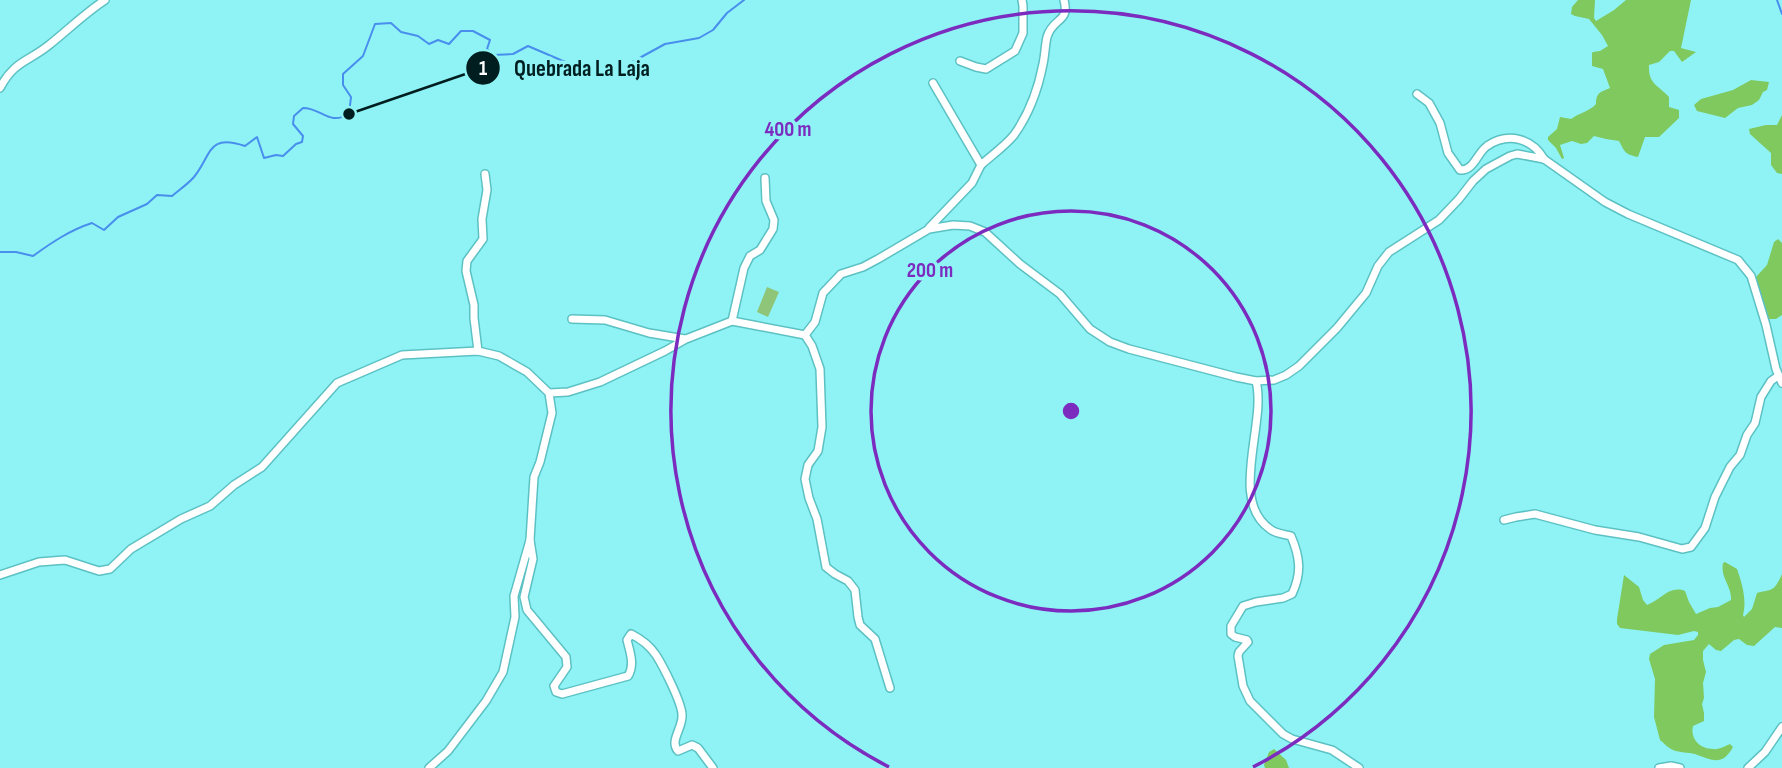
<svg xmlns="http://www.w3.org/2000/svg" width="1782" height="768" viewBox="0 0 1782 768" font-family="'Sofia Sans Condensed',sans-serif">
<style>
.green{fill:#8fc578}
.forest{fill:#7fc95e}
.lines{fill:none;stroke-linecap:round;stroke-linejoin:round}
.stream{stroke:#488eed;stroke-width:2}
.minor-casing{stroke:#5cc1c3;stroke-width:10}
.minor{stroke:#fff;stroke-width:7}
.ring{fill:none;stroke:#7b2cbf;stroke-width:3.5}
.centre{fill:#7b2cbf;stroke:#8ff3f5;stroke-width:3.5}
.ring-label{font-size:21px;text-anchor:middle;font-weight:bold;fill:#7b2cbf;stroke:#8ff3f5;stroke-width:7;stroke-linejoin:round;paint-order:stroke}
.leader{fill:none;stroke:#001e1f;stroke-width:2.5}
.callout-dot{fill:#001e1f;stroke:#8ff3f5;stroke-width:2.5}
.mark-label{font-size:21px;text-anchor:middle;font-weight:bold;fill:#fff}
.callout-label{font-size:23px;text-anchor:middle;font-weight:bold;fill:#001e1f;stroke:#8ff3f5;stroke-width:7;stroke-linejoin:round;paint-order:stroke}
</style>
<rect width="100%" height="100%" fill="#8ff3f5"/>
<polygon class="green" points="767,287 779,292 768,317 757,312"/>
<g class="forest">
<path d="M1578,0H1595L1594,18L1596,21L1614,10L1626,0H1691L1681,48L1696,52L1682,62L1674,51H1670L1659,62L1649,65C1648,84 1658,85 1669,97V107L1679,110V118L1659,137H1645L1638,157C1624,154 1625,152 1619,141L1606,139L1594,136L1587,143L1581,144L1572,141L1560,145L1564,158L1562,159L1556,148L1548,140V137L1557,129L1560,117L1571,119C1579,113 1590,111 1596,104C1596,92 1601,92 1610,88L1603,69L1592,66V53L1593,52L1600,51L1608,46L1602,35L1589,19L1575,16L1571,14L1572,7Z"/>
<polygon points="1751,80 1769,82 1767,90 1763,92 1759,100 1752,105 1738,108 1725,118 1697,111 1694,105 1701,99 1733,90"/>
<polygon points="1782,115 1782,174 1777,173 1771,165 1771,153 1750,134 1749,129 1766,125 1777,125"/>
<polygon points="1778,239 1782,243 1782,315 1776,319 1768,319 1765,313 1756,277 1767,265 1774,242"/>
<path d="M1725,562L1737,569C1742,583 1747,600 1743,615L1744,617L1752,609L1757,593C1773,589 1774,592 1782,574V628L1775,627L1754,646L1747,645L1739,639L1734,640L1721,651L1716,650L1709,644L1703,651V660L1706,672L1703,683L1704,698L1702,704L1704,713V721L1693,726C1690,739 1700,749 1713,749C1719,750 1725,746 1730,744L1733,747C1722,767 1712,760 1695,754C1688,752 1680,753 1673,750C1668,748 1664,743 1660,740L1654,717L1655,679L1649,659L1650,654L1664,645L1694,640L1698,635V632L1694,631L1678,635L1620,628L1617,624V619L1624,575L1639,587L1643,600L1647,605C1661,600 1669,585 1685,591L1689,602L1696,614L1710,608L1718,607L1731,600C1732,586 1720,578 1723,563Z"/>
<polygon points="1274,749 1286,760 1289,768 1265,768 1264,765 1269,752"/>
</g>
<g class="lines">
<g class="stream">
<polyline points="1777,0 1782,14"/>
<path d="M0,252H16L33,256C51,243 70,230 92,223L104,230L118,217L147,204L157,195L172,196C179,190 188,184 194,177C212,155 207,133 245,146L257,137L264,158L276,155L283,156L296,144L302,142L303,136L293,124L294,116L303,108C322,108 328,126 349,114L351,97L343,85V74L363,56L375,24L391,23L401,32L418,36L429,44L438,40L449,44L461,31H473L490,40L487,49L493,55L513,54L528,46L570,64L623,67L665,44L699,38L713,30L727,13L744,0"/>
</g>
<defs>
<g id="minor">
<polyline points="960,61 976,67 986,69 1015,51 1023,33 1023,6 1022,0"/>
<path d="M0,88C14,61 28,62 49,45C68,30 85,13 105,0"/>
<path d="M1417,94L1429,103L1440,123L1448,153L1460,170C1474,171 1477,153 1487,146C1508,132 1532,138 1544,159"/>
<path d="M981,165C992,155 1005,146 1014,135C1029,114 1038,90 1043,64C1045,55 1045,46 1047,37C1053,17 1070,23 1064,0"/>
<polyline points="929,228 972,183 981,165 933,83"/>
<polyline points="572,319 605,320 649,333 685,339"/>
<polyline points="732,321 744,268 750,256 760,250 773,229 774,220 766,201 765,178"/>
<polyline points="805,335 812,346 820,369 822,427 818,451 808,465 805,479 809,498 817,519 826,567 835,574 848,581 855,590 858,617 860,625 875,639 890,688"/>
<polyline points="478,351 474,318 474,305 466,271 467,261 483,239 482,219 487,190 485,174"/>
<path d="M1256,381C1267,423 1228,500 1270,529C1276,534 1284,534 1291,536C1300,557 1302,573 1292,594L1283,598L1256,602L1243,606L1231,626V634L1235,637L1247,640L1248,642L1239,652L1238,656L1243,686L1250,701L1283,734L1292,739L1332,750L1359,768"/>
<polyline points="1504,520 1516,517 1535,514 1595,530 1639,537 1682,549 1691,547 1705,528 1715,497 1730,467 1740,455 1747,435 1755,423 1761,397 1771,381 1778,376"/>
<path d="M530,540L533,559L524,597L527,610L566,657L567,667L554,686L556,692L562,694L628,676C635,665 630,652 627,640L631,634C641,639 650,646 656,655C663,666 682,703 682,715C683,728 669,741 678,751L692,745L698,748L713,768"/>
<polyline points="0,575 39,562 65,560 99,571 110,569 131,549 181,519 210,506 234,485 262,467 337,383 402,355 478,351 499,356 527,372 549,393 568,392 600,382 665,351 686,339 732,321 805,335 815,322 823,293 841,274 863,267 878,259 929,229 953,225 970,226 985,232 1020,264 1060,294 1090,329 1110,342 1129,349 1236,377 1256,381 1274,380 1286,375 1299,366 1337,328 1366,293 1378,266 1389,252 1439,220 1459,199 1473,181 1486,169 1510,156 1517,154 1544,159 1605,202 1628,214 1738,260 1751,276 1766,325 1776,369 1782,383"/>
<polyline points="429,768 448,751 486,701 503,672 515,617 514,596 530,540 534,477 540,462 552,413 549,393"/>
<polyline points="1659,768 1671,766 1680,768"/>
<polyline points="1748,768 1765,752 1782,727"/>
</g>
</defs>
<use href="#minor" class="minor-casing"/>
<use href="#minor" class="minor"/>
</g>
<g class="ring">
<circle cx="1071" cy="411" r="200"/>
<path d="M889 767A400 400 0 1 1 1253 767"/>
</g>
<circle cx="1071" cy="411" r="10" class="centre"/>
<g class="ring-label">
<text x="788" y="136">400 m</text>
<text x="930" y="277">200 m</text>
</g>
<path class="leader" d="M349 114L483 68"/>
<g class="callout-dot">
<circle cx="349" cy="114" r="7"/>
<circle cx="483" cy="68" r="18"/>
</g>
<g class="mark-label">
<text x="483" y="75">1</text>
</g>
<g class="callout-label">
<text x="582" y="76">Quebrada La Laja</text>
</g>
</svg>
